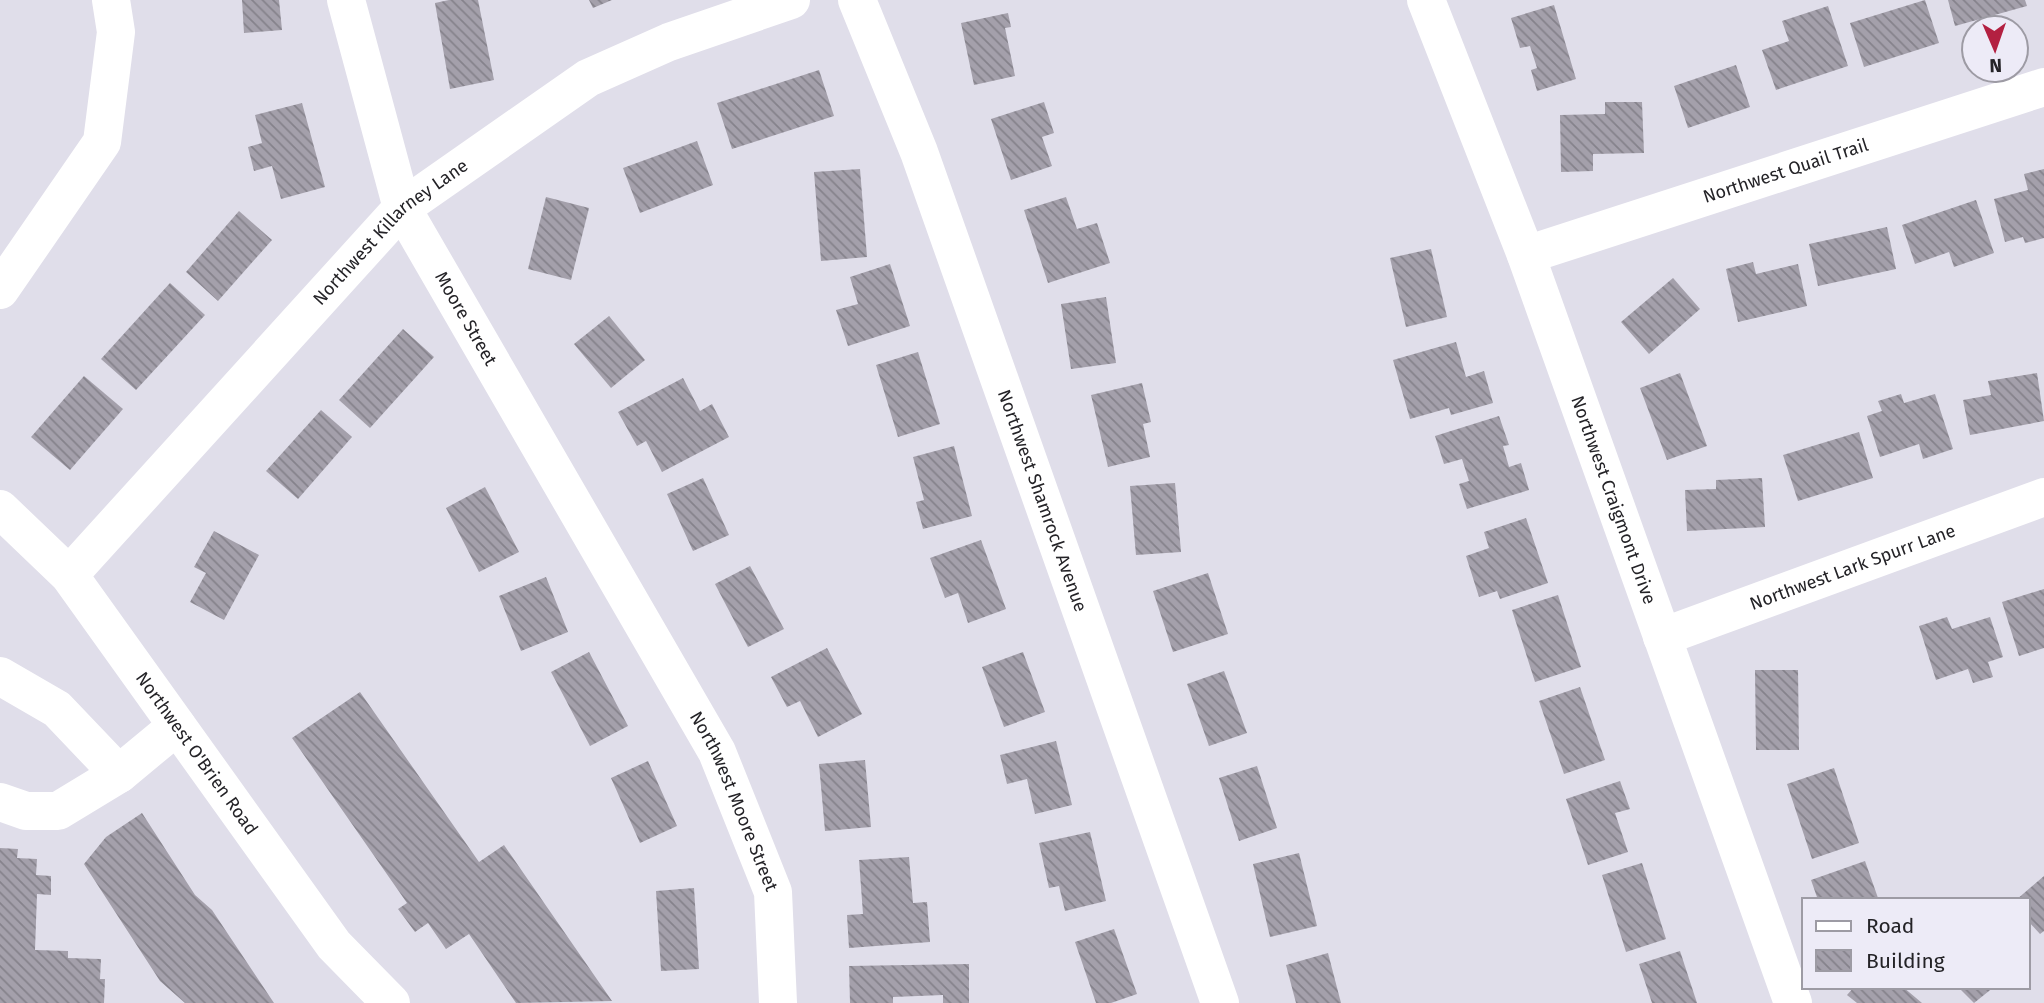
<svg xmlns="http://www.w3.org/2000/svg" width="2044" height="1003" viewBox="0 0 2044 1003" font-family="'Fira Sans',sans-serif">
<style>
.building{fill:url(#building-back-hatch)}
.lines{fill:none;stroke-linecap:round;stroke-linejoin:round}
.minor{stroke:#fff;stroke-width:38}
.labels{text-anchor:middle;stroke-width:6;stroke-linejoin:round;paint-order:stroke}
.street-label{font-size:18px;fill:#242327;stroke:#edebf7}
</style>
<defs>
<pattern id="building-back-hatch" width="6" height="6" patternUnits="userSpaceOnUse" patternTransform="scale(1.75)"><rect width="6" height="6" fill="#a4a0ab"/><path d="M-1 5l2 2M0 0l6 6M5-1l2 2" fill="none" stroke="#85828b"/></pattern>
</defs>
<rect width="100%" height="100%" fill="#e0deea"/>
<g class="building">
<polygon points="242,0 279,0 282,30 244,33"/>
<polygon points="449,0 478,0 494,80 450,89 435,3"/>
<polygon points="589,0 612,0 593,8"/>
<polygon points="1925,0 1939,43 1864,67 1850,23"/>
<polygon points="1948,0 2025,0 2027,6 1955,26"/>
<polygon points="1554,5 1576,79 1537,91 1531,70 1537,68 1530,46 1520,48 1511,18"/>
<polygon points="1828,6 1848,66 1776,90 1762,50 1789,41 1782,21"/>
<polygon points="1008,13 1011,27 1005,28 1015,76 974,85 961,23"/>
<polygon points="1736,65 1750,107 1688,128 1674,86"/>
<polygon points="819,70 834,116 732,149 717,103"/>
<polygon points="1044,102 1054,133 1042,137 1052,166 1011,180 991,119"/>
<polygon points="1605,102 1642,102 1644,153 1593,154 1593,171 1561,172 1560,115 1605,114"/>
<polygon points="302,103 325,187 281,199 272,166 254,171 248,147 262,143 255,115"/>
<polygon points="697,141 713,185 640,213 623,168"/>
<polygon points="860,169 867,257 821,261 814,172"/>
<polygon points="2044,169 2044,238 2025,243 2023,237 2005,242 1994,199 2028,190 2024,174"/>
<polygon points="546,197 589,208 571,280 528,269"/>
<polygon points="1066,197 1077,229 1097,223 1110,263 1048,283 1024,210"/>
<polygon points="1976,200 1994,253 1954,267 1949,252 1915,264 1902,225"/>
<polygon points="239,211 272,240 218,301 186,272"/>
<polygon points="1887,227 1896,269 1818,286 1809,244"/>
<polygon points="1431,249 1447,317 1406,327 1390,258"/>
<polygon points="1753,262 1756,274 1798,264 1807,306 1738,322 1726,269"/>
<polygon points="890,264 910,326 848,346 836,310 858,304 850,277"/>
<polygon points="1673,278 1700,309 1649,354 1621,322"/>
<polygon points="170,283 205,315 136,390 101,359"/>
<polygon points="1106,297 1116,363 1071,369 1061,304"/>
<polygon points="609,316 645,360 611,388 574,344"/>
<polygon points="403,329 434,357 370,428 339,400"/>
<polygon points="1456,342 1466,377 1484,371 1493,403 1451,415 1449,408 1410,419 1393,360"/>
<polygon points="918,352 940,424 898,437 876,365"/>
<polygon points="1680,373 1707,446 1667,460 1640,388"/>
<polygon points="2037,373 2044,421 1970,435 1963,400 1991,395 1988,381"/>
<polygon points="84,376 123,409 70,470 31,437"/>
<polygon points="683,378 700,411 712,404 729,437 662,472 646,441 637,446 618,412"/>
<polygon points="1142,383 1151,422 1143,424 1150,457 1108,467 1091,395"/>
<polygon points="1901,394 1904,403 1935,394 1953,449 1923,459 1919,444 1880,457 1867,416 1882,411 1878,401"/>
<polygon points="321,410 352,437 298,499 266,471"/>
<polygon points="1499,416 1509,445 1503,446 1509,467 1521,463 1529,490 1467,509 1459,484 1469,481 1462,459 1444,464 1435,436"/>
<polygon points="1859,432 1873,478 1798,501 1783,455"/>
<polygon points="954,446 972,516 923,529 916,502 924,500 913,457"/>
<polygon points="703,478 729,535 693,551 667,494"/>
<polygon points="1762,478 1765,527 1687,531 1685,490 1716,489 1716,480"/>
<polygon points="1175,483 1181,552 1136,555 1130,486"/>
<polygon points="485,487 519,552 479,572 446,508"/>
<polygon points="1526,518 1548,583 1500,599 1497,591 1479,597 1466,556 1489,548 1484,532"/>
<polygon points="214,531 259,555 224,620 190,602 206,573 194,567"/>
<polygon points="981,540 1006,609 968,623 958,593 945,598 930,558"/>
<polygon points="750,566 784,629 748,647 715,584"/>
<polygon points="1208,573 1228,634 1173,652 1153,591"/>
<polygon points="546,577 568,632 521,651 499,596"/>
<polygon points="2044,589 2044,648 2019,656 2002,602"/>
<polygon points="1558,595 1581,667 1535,682 1512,610"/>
<polygon points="1947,617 1952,629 1990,617 2003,657 1988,662 1993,677 1973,683 1968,669 1936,680 1919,626"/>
<polygon points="827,648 862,714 818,737 800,701 787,707 771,677"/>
<polygon points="589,652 628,726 590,746 551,672"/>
<polygon points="1023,652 1045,712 1004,727 982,667"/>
<polygon points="1755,670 1798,670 1799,750 1756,750"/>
<polygon points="1224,671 1247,733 1209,746 1187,684"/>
<polygon points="1580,687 1605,760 1564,774 1539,701"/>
<polygon points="360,692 479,862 504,845 612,1001 516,1003 469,934 446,949 428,923 415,932 398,909 407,903 292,738"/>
<polygon points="1056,741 1072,805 1035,814 1027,779 1007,784 1000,755"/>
<polygon points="865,760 871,827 825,831 819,764"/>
<polygon points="648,761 677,826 640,843 611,778"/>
<polygon points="1257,766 1277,828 1239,841 1219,778"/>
<polygon points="1834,768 1859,843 1812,859 1787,784"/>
<polygon points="1620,781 1630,809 1615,813 1628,852 1588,865 1566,799"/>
<polygon points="142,813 195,895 212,910 274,1003 185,1003 160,981 84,864 106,837"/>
<polygon points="1090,832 1106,901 1065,911 1059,886 1049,888 1039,843"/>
<polygon points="0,848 18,849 17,858 37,859 36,875 51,876 51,895 37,894 35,950 68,951 68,958 101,959 100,979 105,979 104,1003 0,1003"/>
<polygon points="1299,853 1317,926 1270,937 1253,864"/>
<polygon points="909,857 913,903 927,902 930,942 849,948 847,915 863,914 859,860"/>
<polygon points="1865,861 1878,898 1818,900 1811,880"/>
<polygon points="1642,863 1666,939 1626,952 1602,875"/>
<polygon points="2044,876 2044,931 2040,934 2028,921 2028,900 2016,900"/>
<polygon points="694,888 699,969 661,971 656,891"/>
<polygon points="1114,929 1137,994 1111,1003 1096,1003 1075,942"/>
<polygon points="1680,951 1697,1003 1652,1003 1639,964"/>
<polygon points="1328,953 1341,1003 1296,1003 1286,965"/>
<polygon points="969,964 969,1003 943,1003 943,995 893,997 893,1003 850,1003 849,966"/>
<polygon points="1854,987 1903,987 1922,1003 1857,1003 1847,995"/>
<polygon points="1958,987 1994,987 1974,1003"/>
</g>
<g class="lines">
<g class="minor">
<path id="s1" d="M346,0L402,208L717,752L773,892L778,1003"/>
<path id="s2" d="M857,0L919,152L1220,1003"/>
<path id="s3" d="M1426,0L1526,255L1793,1003"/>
<path id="s4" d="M1526,255L2044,87"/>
<polyline points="0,290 102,142 116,32 111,0"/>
<path id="s5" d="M0,509L69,575L334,945L391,1003"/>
<path id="s6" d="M69,575L402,208L588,78L669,42L791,0"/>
<path id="s7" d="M1662,637L2044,497"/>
<polyline points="0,676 57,709 119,774"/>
<polyline points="0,802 26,811 58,811 119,774 177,726"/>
</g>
</g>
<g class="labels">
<g class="street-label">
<text dy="6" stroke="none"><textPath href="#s4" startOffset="273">Northwest Quail Trail</textPath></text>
<text dy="6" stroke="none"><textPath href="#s6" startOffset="471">Northwest Killarney Lane</textPath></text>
<text dy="6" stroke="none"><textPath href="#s1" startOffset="343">Moore Street</textPath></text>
<text dy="6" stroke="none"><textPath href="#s2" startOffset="534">Northwest Shamrock Avenue</textPath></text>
<text dy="6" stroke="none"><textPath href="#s3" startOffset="534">Northwest Craigmont Drive</textPath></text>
<text dy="6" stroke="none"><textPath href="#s7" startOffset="203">Northwest Lark Spurr Lane</textPath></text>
<text dy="6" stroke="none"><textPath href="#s5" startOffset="315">Northwest O'Brien Road</textPath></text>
<text dy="6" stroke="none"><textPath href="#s1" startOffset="896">Northwest Moore Street</textPath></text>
</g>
</g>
<rect x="1802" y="898" width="228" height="91" fill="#edebf7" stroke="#9d9ba4" stroke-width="2"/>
<rect x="1816" y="921" width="35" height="10" fill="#ffffff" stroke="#9d9ba4" stroke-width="2"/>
<text x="1866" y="933" font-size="21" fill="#242327">Road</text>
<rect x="1816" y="950" width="35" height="21" fill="url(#building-back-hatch)" stroke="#9d9ba4" stroke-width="2"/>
<text x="1866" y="968" font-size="21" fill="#242327">Building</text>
<g transform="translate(1995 49) rotate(178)"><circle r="33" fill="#edebf7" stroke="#9d9ba4" stroke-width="2"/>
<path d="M0-5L12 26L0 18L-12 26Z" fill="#b32041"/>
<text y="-10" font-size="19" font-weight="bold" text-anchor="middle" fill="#242327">N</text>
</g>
</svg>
